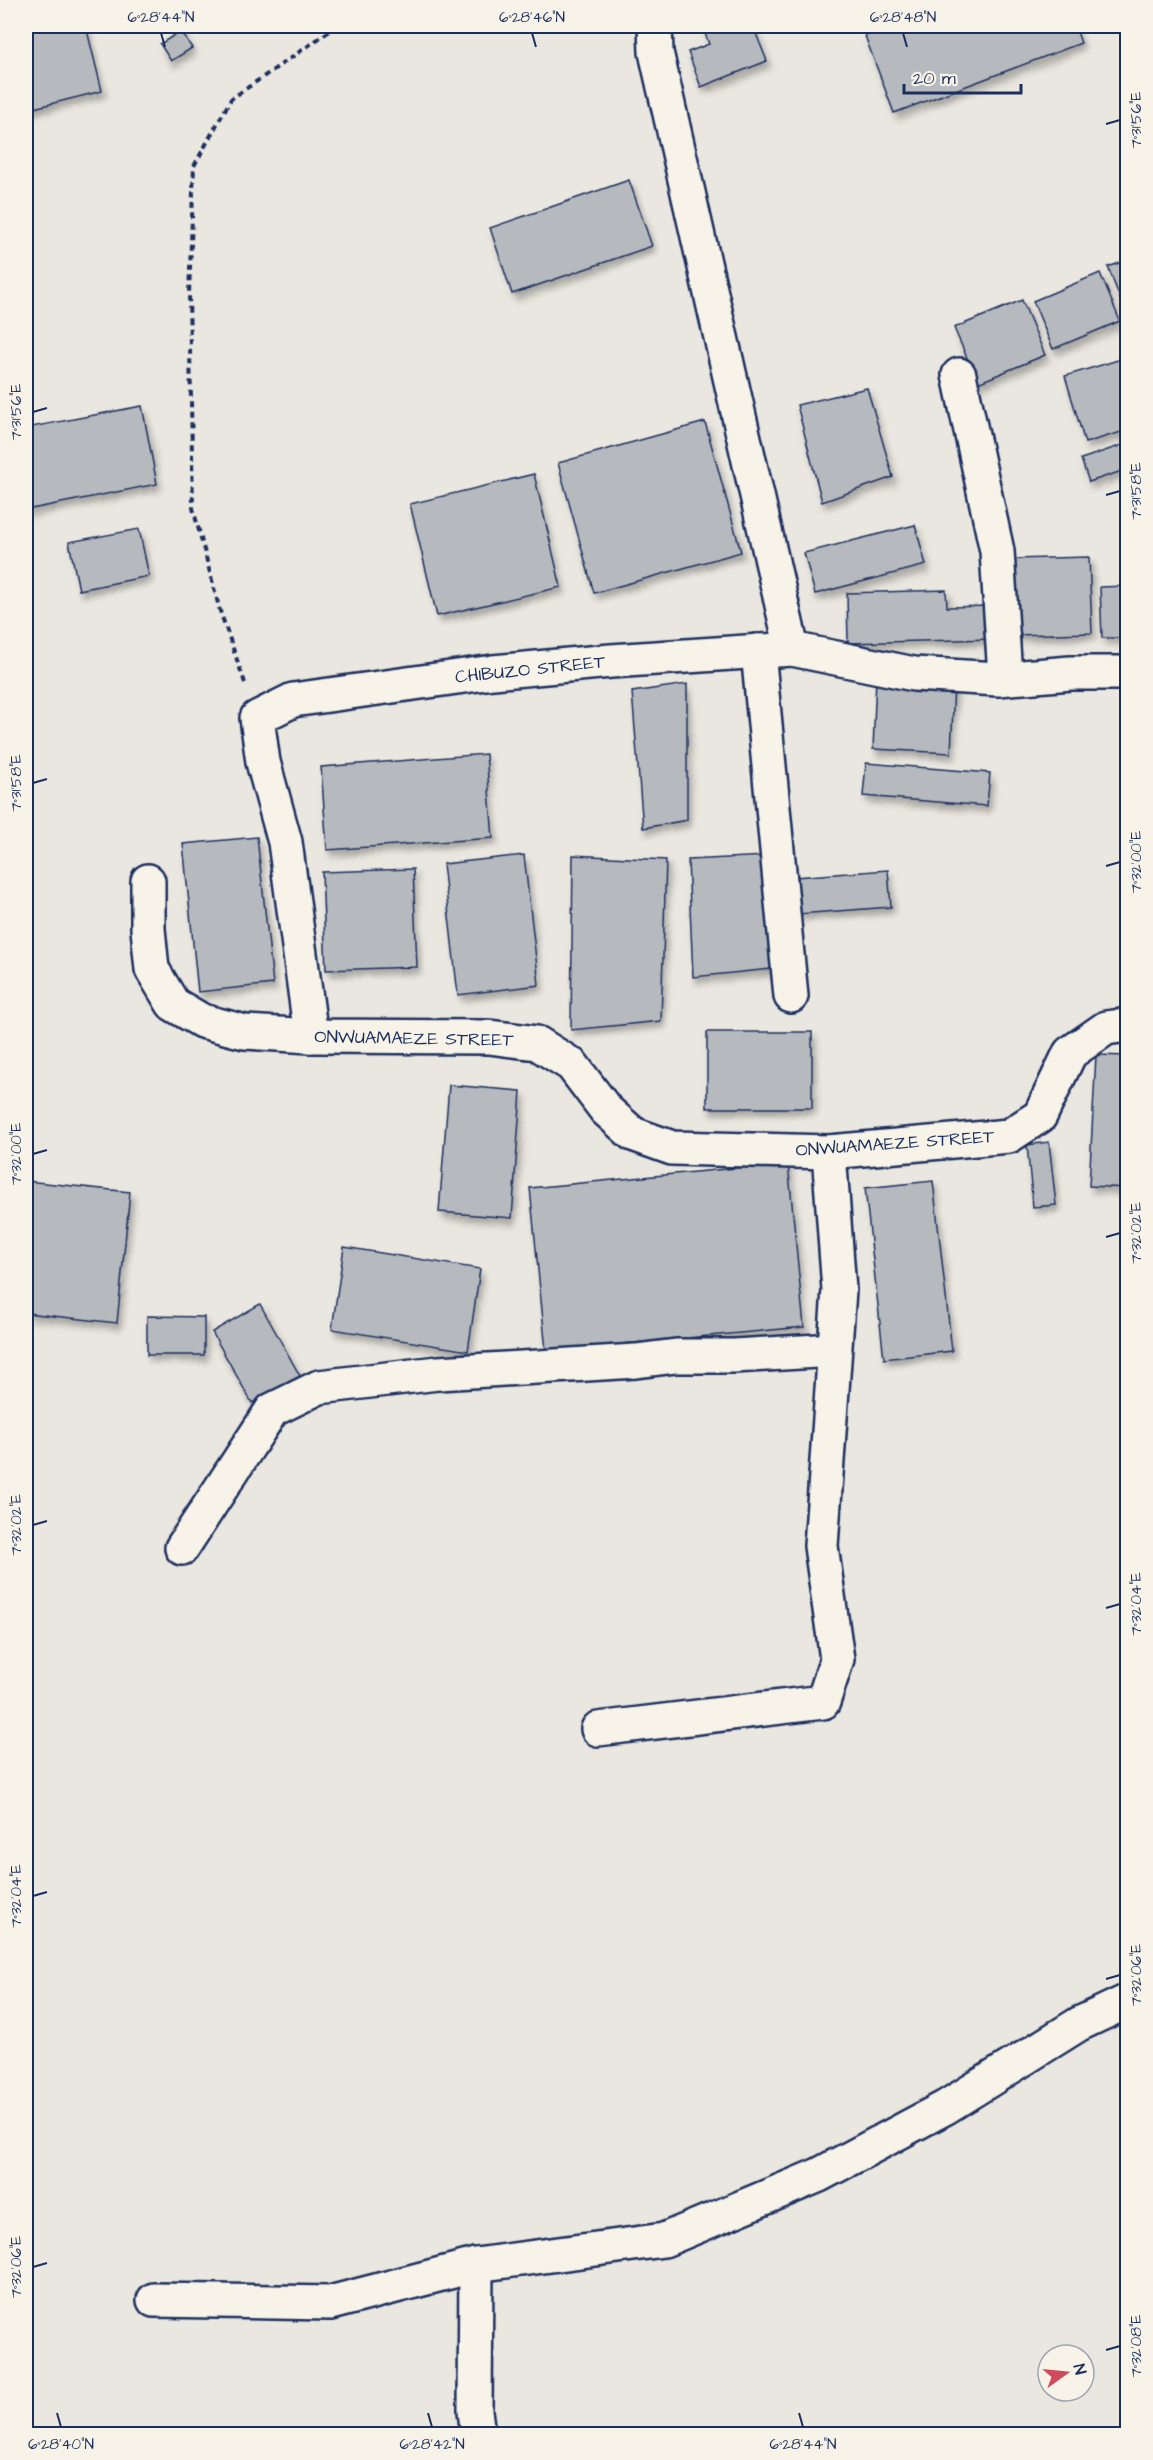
<svg xmlns="http://www.w3.org/2000/svg" width="1153" height="2460" viewBox="0 0 1153 2460" font-family="'Architects Daughter',sans-serif">
<style>
.building{fill:#b6babf;stroke:#1b2f5e;stroke-width:1.5;filter:url(#shadow)}
.lines{fill:none;stroke-linecap:round;stroke-linejoin:round}
.street-casing{stroke:#1b2f5e;stroke-width:38}
.path{stroke:#1b2f5e;stroke-width:4;stroke-dasharray:6 4.5;stroke-linecap:butt}
.street{stroke:#f7f3e8;stroke-width:33}
.ticks{fill:none;stroke:#1b2f5e;stroke-width:2}
.labels{text-anchor:middle;stroke-width:5;stroke-linejoin:round;paint-order:stroke}
.street-label{font-size:18px;fill:#1b2f5e;stroke:#f7f3e8}
.neatline{fill:none;stroke:#1b2f5e;stroke-width:2}
.ticks-label{font-size:15px;text-anchor:middle;fill:#1b2f5e}
</style>
<defs>
<filter id="shadow"><feDropShadow dx="3.5" dy="6" stdDeviation="3" flood-color="#0004"/></filter>
</defs>
<rect width="100%" height="100%" fill="#eae7e0"/>
<filter id="ink" filterUnits="userSpaceOnUse"><feTurbulence type="fractalNoise" baseFrequency=".0167" numOctaves="2"/><feDisplacementMap in="SourceGraphic" scale="12" xChannelSelector="R" yChannelSelector="G"/><feConvolveMatrix kernelMatrix="1 2 1 2 8 2 1 2 1" color-interpolation-filters="sRGB"/></filter>
<g filter="url(#ink)">
<g class="building">
<polygon points="26,26 86,26 102,91 26,110"/>
<polygon points="709,26 726,26 730,30 741,26 753,26 767,61 701,87 688,52 709,44 703,28"/>
<polygon points="892,26 1075,26 1081,43 894,113 865,36"/>
<polygon points="181,31 192,48 171,61 160,44"/>
<polygon points="629,180 652,246 512,294 490,228"/>
<polygon points="1128,260 1128,304 1123,306 1108,267"/>
<polygon points="1100,273 1120,321 1053,349 1033,301"/>
<polygon points="1022,300 1045,355 978,383 954,328"/>
<polygon points="1128,357 1128,430 1085,443 1065,376"/>
<polygon points="867,388 893,477 822,502 797,405"/>
<polygon points="142,406 157,484 26,510 26,428"/>
<polygon points="705,422 741,552 594,593 558,463"/>
<polygon points="1128,443 1128,469 1089,482 1081,459"/>
<polygon points="534,474 561,587 437,616 410,504"/>
<polygon points="915,525 926,565 815,594 804,553"/>
<polygon points="139,529 149,576 79,590 69,542"/>
<polygon points="1089,557 1092,633 1014,635 1012,559"/>
<polygon points="1128,586 1128,638 1102,638 1100,587"/>
<polygon points="946,590 947,607 992,606 993,639 848,643 847,593"/>
<polygon points="876,678 954,683 951,753 873,749"/>
<polygon points="687,684 687,820 643,828 632,692"/>
<polygon points="486,754 493,838 327,850 321,767"/>
<polygon points="866,763 990,773 987,806 863,796"/>
<polygon points="257,837 273,984 198,992 183,844"/>
<polygon points="524,855 539,985 458,995 443,864"/>
<polygon points="573,855 666,860 661,1021 571,1030"/>
<polygon points="767,856 771,969 693,977 688,860"/>
<polygon points="413,869 417,967 326,970 322,872"/>
<polygon points="888,870 891,907 798,914 795,877"/>
<rect x="707" y="1032" width="105" height="76"/>
<polygon points="1096,1055 1128,1056 1128,1188 1089,1186"/>
<polygon points="449,1085 521,1091 512,1218 439,1212"/>
<polygon points="1049,1142 1056,1205 1033,1207 1027,1145"/>
<polygon points="788,1163 804,1327 546,1351 530,1188"/>
<polygon points="26,1181 130,1192 117,1323 26,1313"/>
<polygon points="933,1181 952,1351 884,1359 865,1188"/>
<polygon points="344,1247 480,1269 468,1351 332,1329"/>
<polygon points="260,1304 300,1376 252,1403 212,1332"/>
<polygon points="147,1316 204,1317 204,1355 147,1355"/>
</g>
<g class="lines">
<defs>
<g id="street">
<polyline points="655,26 656,52 792,649"/>
<polyline points="959,375 997,551 1005,677"/>
<polyline points="758,651 791,996"/>
<polyline points="148,881 148,929 152,969 173,1004 202,1021 245,1032 311,1036 489,1037 537,1043 572,1065 606,1110 633,1134 672,1148 829,1152 1009,1136 1040,1116 1070,1053 1106,1028 1128,1025"/>
<polyline points="311,1036 285,842 263,762 257,718 293,700 493,672 611,661 792,649 914,674 998,679 1071,673 1128,673"/>
<polyline points="182,1548 272,1410 319,1387 438,1373 636,1361 676,1356 734,1356 834,1350"/>
<polyline points="598,1729 823,1702 837,1659 821,1546 839,1290 829,1152"/>
<polyline points="476,2265 475,2411 478,2434"/>
<polyline points="154,2300 330,2303 476,2265 664,2240 819,2175 946,2107 1079,2024 1128,2001"/>
</g>
</defs>
<use href="#street" class="street-casing"/>
<polyline class="path" points="245,683 220,611 193,508 189,294 194,166 231,99 337,26"/>
<use href="#street" class="street"/>
</g>
</g>
<path class="ticks" d="M161,33L165,47M532,33L536,47M903,33L907,47M1106,124L1120,120M33,412L47,408M1106,495L1120,491M33,783L47,779M1106,866L1120,862M33,1154L47,1150M1106,1237L1120,1233M33,1525L47,1521M1106,1608L1120,1604M33,1896L47,1892M1106,1979L1120,1975M33,2267L47,2263M1106,2350L1120,2346M57,2413L61,2427M428,2413L432,2427M799,2413L803,2427"/>
<g class="labels">
<g class="street-label">
<text transform="translate(530 669) rotate(-6)" y="6">CHIBUZO STREET</text>
<text transform="translate(414 1038) rotate(1)" y="6">ONWUAMAEZE STREET</text>
<text transform="translate(895 1143) rotate(-4)" y="6">ONWUAMAEZE STREET</text>
</g>
</g>
<rect width="1153" height="2460" fill="none" stroke="#f7f3e8" stroke-width="66"/>
<g transform="translate(1066 2373) rotate(75)"><circle r="28" fill="#f7f3e8" stroke="#9fa5b1" stroke-width="1.5"/>
<path d="M0-4.5L10 22L0 15L-10 22Z" fill="#d1495b"/>
<text y="-9" font-size="16" font-weight="bold" text-anchor="middle" fill="#1b2f5e">N</text>
</g>
<path d="M904 84v9h117v-9" fill="none" stroke="#1b2f5e" stroke-width="3"/>
<text x="913" y="84" font-size="18" fill="#1b2f5e" stroke="#f7f3e8" stroke-width="4.5" paint-order="stroke">20 m</text>
<rect x="33" y="33" width="1087" height="2394" class="neatline"/>
<g class="ticks-label">
<text x="161" y="22">6°28'44"N</text>
<text x="532" y="22">6°28'46"N</text>
<text x="903" y="22">6°28'48"N</text>
<text transform="translate(1136 120) rotate(-90)" y="5">7°31'56"E</text>
<text transform="translate(16 412) rotate(-90)" y="5">7°31'56"E</text>
<text transform="translate(1136 491) rotate(-90)" y="5">7°31'58"E</text>
<text transform="translate(16 783) rotate(-90)" y="5">7°31'58"E</text>
<text transform="translate(1136 862) rotate(-90)" y="5">7°32'00"E</text>
<text transform="translate(16 1154) rotate(-90)" y="5">7°32'00"E</text>
<text transform="translate(1136 1233) rotate(-90)" y="5">7°32'02"E</text>
<text transform="translate(16 1525) rotate(-90)" y="5">7°32'02"E</text>
<text transform="translate(1136 1604) rotate(-90)" y="5">7°32'04"E</text>
<text transform="translate(16 1896) rotate(-90)" y="5">7°32'04"E</text>
<text transform="translate(1136 1975) rotate(-90)" y="5">7°32'06"E</text>
<text transform="translate(16 2267) rotate(-90)" y="5">7°32'06"E</text>
<text transform="translate(1136 2346) rotate(-90)" y="5">7°32'08"E</text>
<text x="61" y="2449">6°28'40"N</text>
<text x="432" y="2449">6°28'42"N</text>
<text x="803" y="2449">6°28'44"N</text>
</g>
</svg>
